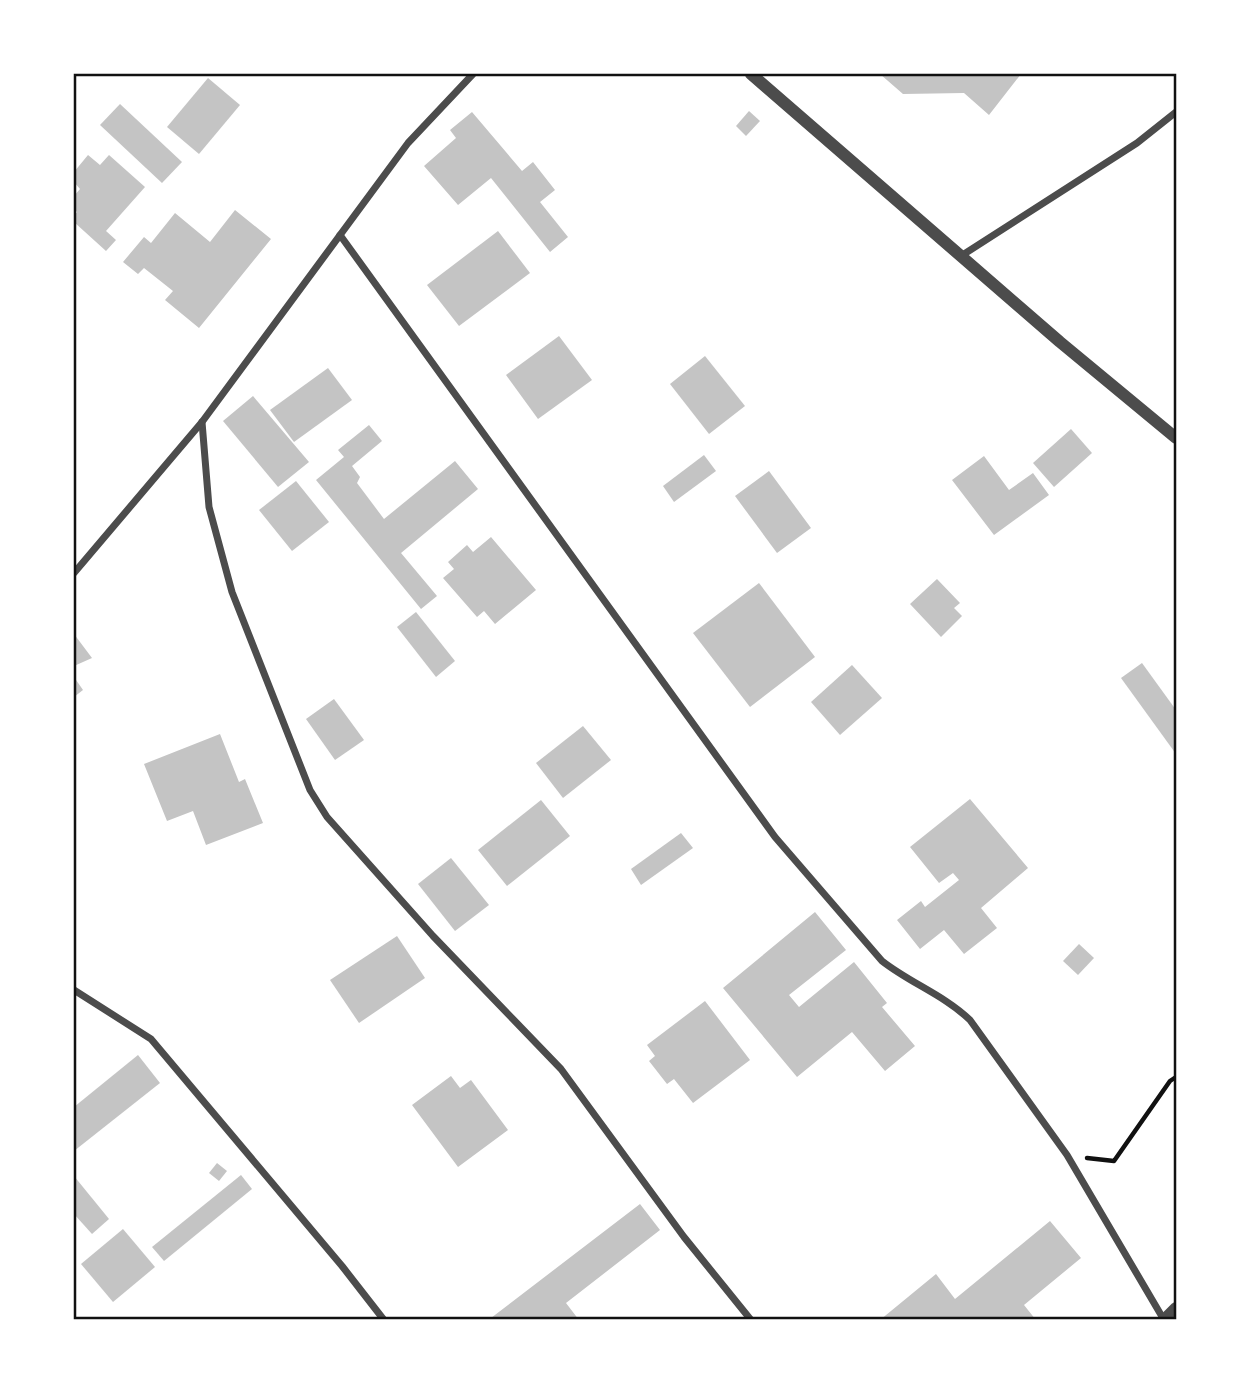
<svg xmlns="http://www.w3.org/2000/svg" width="1250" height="1393" viewBox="0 0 1250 1393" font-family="'Golos Text',sans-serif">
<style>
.building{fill:#c4c4c4}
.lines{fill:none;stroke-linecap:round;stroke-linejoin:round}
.path{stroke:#111;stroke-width:4.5}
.minor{stroke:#4c4c4c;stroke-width:7}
.tertiary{stroke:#4c4c4c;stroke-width:12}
.neatline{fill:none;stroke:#111;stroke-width:2.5}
</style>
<rect width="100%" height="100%" fill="#fff"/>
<g class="building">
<polygon points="880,74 1021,74 989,115 964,93 903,94"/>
<polygon points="208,78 240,105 199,154 167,127"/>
<polygon points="120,104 182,162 162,183 100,125"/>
<polygon points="749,111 760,121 746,136 736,126"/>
<polygon points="472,112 522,171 533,162 555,190 540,202 568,237 550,252 491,178 458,205 424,166 456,138 450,130"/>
<polygon points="88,155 100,165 109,155 145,187 106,231 116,240 106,251 74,222 74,216 77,212 74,209 74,196 80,189 74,182 74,172"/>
<polygon points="235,210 271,239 199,328 165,300 173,291 144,268 138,274 123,262 144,237 151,243 175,213 210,242"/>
<polygon points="498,231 530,273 459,326 427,285"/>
<polygon points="559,336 592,380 538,419 506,375"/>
<polygon points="705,356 745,406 709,434 670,384"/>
<polygon points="328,368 352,400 294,442 270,410"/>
<polygon points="253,396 309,462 278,487 223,421"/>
<polygon points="369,425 382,441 352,466 360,477 357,483 384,519 455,461 478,489 401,553 437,596 421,609 316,480 344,457 338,450"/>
<polygon points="1071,429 1092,453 1054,487 1033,463"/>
<polygon points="704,455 716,471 674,502 663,486"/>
<polygon points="984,456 1009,490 1033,473 1049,495 994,535 952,480"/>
<polygon points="769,471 811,528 777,553 735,496"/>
<polygon points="296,481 329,522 292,551 259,510"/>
<polygon points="491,537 536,590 495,624 484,611 477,617 443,578 454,569 448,562 467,545 473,552"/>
<polygon points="937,579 960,603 954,608 962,616 941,637 910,604"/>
<polygon points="759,583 815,657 750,707 693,633"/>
<polygon points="416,612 455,661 436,677 397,627"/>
<polygon points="74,634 92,658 74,666"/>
<polygon points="1142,663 1176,710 1176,754 1121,678"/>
<polygon points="852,665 882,698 840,735 811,702"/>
<polygon points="74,677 83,690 74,697"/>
<polygon points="334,699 364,740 335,760 306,719"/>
<polygon points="583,726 611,760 563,798 536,763"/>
<polygon points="220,734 239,782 245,779 263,823 206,845 193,811 167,821 144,764"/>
<polygon points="970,799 1028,868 981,908 997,928 964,954 944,930 920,949 897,920 921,901 925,907 959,880 953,873 939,883 910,847"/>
<polygon points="541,800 570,836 507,886 478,850"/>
<polygon points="681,833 693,848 641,885 631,869"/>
<polygon points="451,858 489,905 455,931 418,884"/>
<polygon points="815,912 846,950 789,995 799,1007 854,962 887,1003 882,1007 915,1046 885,1071 852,1032 797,1077 723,988"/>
<polygon points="397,936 425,978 359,1023 330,980"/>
<polygon points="1079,944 1094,958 1078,975 1063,961"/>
<polygon points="705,1001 750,1060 693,1103 674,1079 667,1084 649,1061 655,1056 647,1045"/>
<polygon points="138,1055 160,1083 74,1151 74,1107"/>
<polygon points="451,1076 460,1088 471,1080 508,1130 458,1167 412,1105"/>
<polygon points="217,1163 227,1171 219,1181 209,1173"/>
<polygon points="241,1175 252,1189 164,1261 152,1247"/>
<polygon points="74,1176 109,1219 92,1234 74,1214"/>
<polygon points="640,1204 660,1230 566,1303 579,1320 493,1320 491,1318"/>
<polygon points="1050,1221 1081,1258 1024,1305 1036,1320 880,1320 936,1274 955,1299"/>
<polygon points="123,1229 155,1267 113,1302 81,1264"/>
</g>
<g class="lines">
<polyline class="path" points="1087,1158 1114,1161 1170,1081 1176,1077"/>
<g class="minor">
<path d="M340,235L775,837L882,961C910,983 944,995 970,1020L1067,1155L1164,1320"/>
<polyline points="961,256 1137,143 1176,112"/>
<polyline points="202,422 209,507 232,592 310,790 327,817 433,936 561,1069 684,1237 751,1320"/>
<polyline points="74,573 202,422 408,143 473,74"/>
<polyline points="74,990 151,1039 342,1266 384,1320"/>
</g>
<g class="tertiary">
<polyline points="751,74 1060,342 1176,438"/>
<polyline points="1164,1320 1176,1308"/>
</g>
</g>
<rect width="1250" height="1393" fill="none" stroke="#ffffff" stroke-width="150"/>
<rect x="75" y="75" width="1100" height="1243" class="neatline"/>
</svg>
